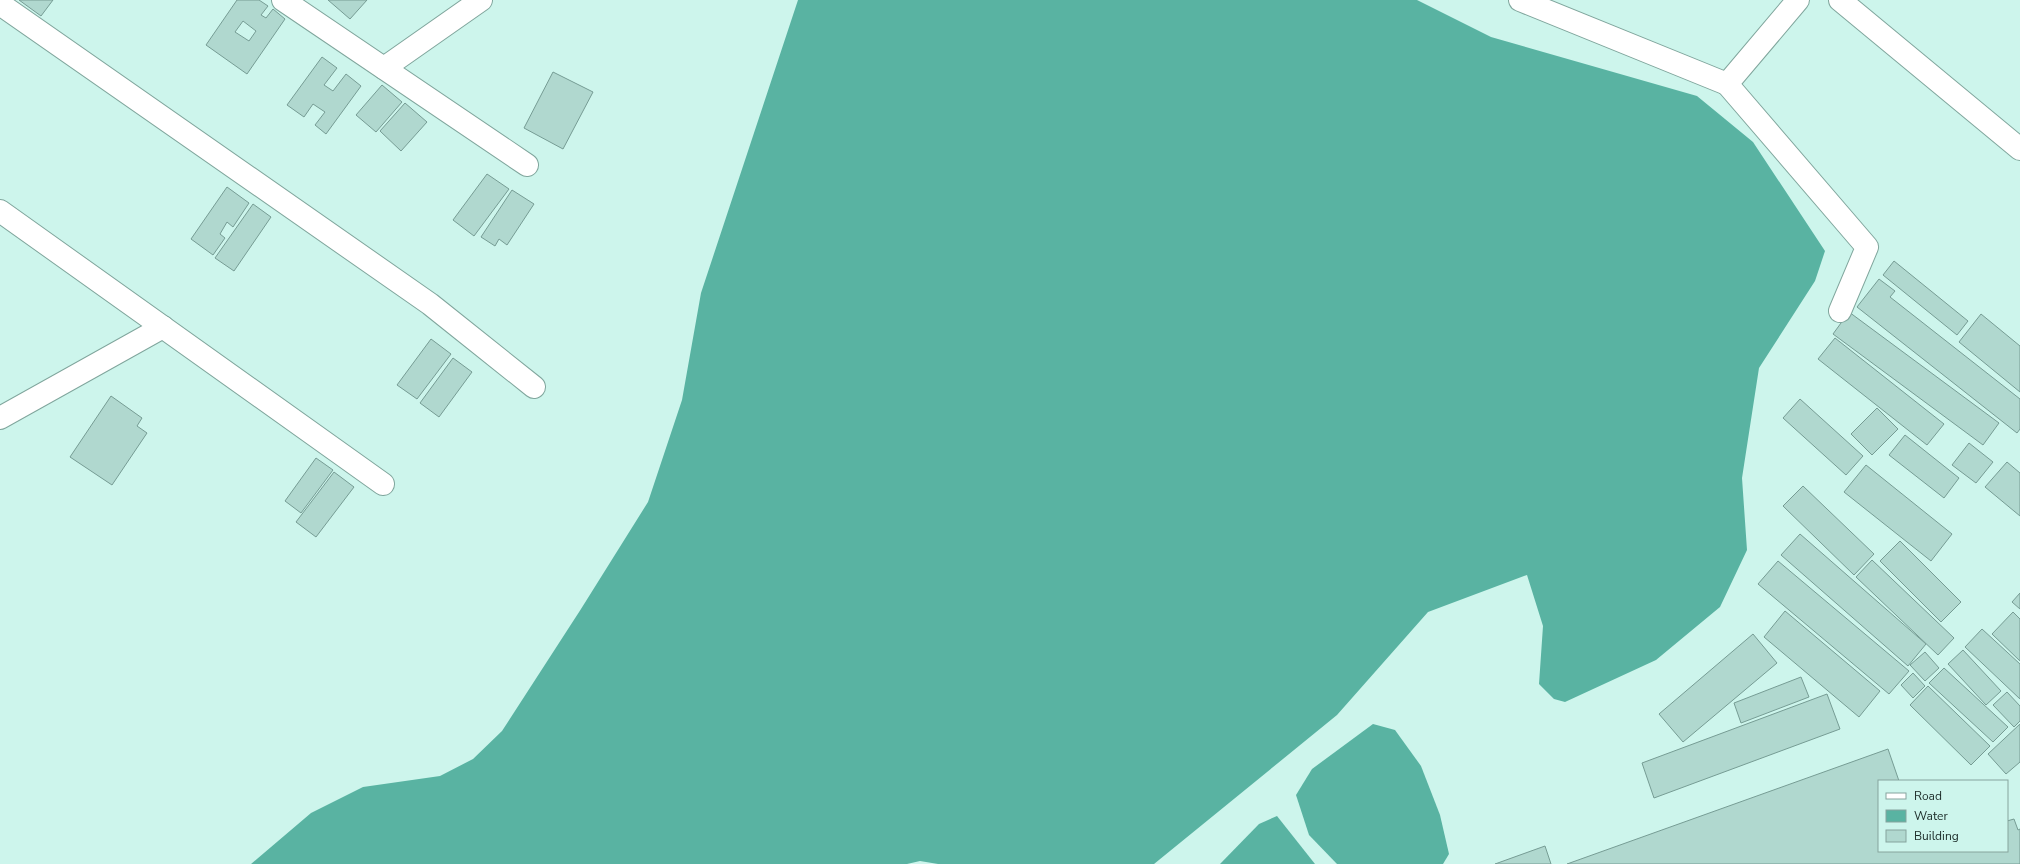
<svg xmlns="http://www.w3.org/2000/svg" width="2020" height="864" viewBox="0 0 2020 864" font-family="'Nunito Sans',sans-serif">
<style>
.water{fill:#59b3a2}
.building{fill:#b0d8cf;stroke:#769c94;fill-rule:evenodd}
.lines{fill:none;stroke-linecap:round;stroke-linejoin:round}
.street-casing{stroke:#80a69d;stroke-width:24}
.street{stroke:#fff;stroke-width:22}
</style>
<rect width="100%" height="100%" fill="#cdf5ec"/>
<g class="water">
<polygon points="798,0 1417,0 1491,37 1697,96 1753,142 1825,251 1815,281 1759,368 1742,478 1747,550 1720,607 1656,660 1565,702 1554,699 1539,684 1543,626 1527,575 1428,612 1337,715 1154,864 938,864 920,861 907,864 251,864 311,813 363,787 440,776 473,759 502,731 581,609 648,502 682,400 701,293"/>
<polygon points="1373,724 1395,730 1421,766 1440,815 1449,854 1443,864 1337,864 1309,835 1296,795 1312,769"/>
<polygon points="1277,816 1315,864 1220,864 1259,824"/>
</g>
<g class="building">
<polygon points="19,0 53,0 41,16"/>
<path d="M237,0H259L268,6L261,15L266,18L273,9L285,19L247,74L206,45ZM243,21L256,31L249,41L235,32Z"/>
<polygon points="328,0 367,0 350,19"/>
<polygon points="322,57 337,68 324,85 333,91 346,74 361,86 326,134 315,125 325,112 313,104 304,117 287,105"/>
<polygon points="553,72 593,92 563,149 524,128"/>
<polygon points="382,85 402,102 376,132 356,115"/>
<polygon points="405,103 427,122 401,151 380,131"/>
<polygon points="487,174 509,189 474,236 453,220"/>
<polygon points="227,187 249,203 233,227 227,222 220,234 225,238 213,255 191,239"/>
<polygon points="512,190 534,204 507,245 499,239 495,246 481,237"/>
<polygon points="253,204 271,217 234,271 215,258"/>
<polygon points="1894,261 1968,321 1957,335 1883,275"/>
<polygon points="1879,279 1895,291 1890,297 2020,399 2020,429 2017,433 1857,307"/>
<polygon points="1849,312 1999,423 1983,445 1833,334"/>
<polygon points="1981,314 2020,346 2020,392 1959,342"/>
<polygon points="1835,338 1944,424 1927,445 1818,359"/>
<polygon points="431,339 451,354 417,399 397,385"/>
<polygon points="453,358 472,372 439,417 420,403"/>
<polygon points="111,396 142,418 137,426 147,433 112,485 70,457"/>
<polygon points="1800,399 1863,456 1846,475 1783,418"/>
<polygon points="1877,408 1898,429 1872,455 1851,434"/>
<polygon points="1905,435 1959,478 1944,498 1889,455"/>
<polygon points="1969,443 1993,462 1976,483 1952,465"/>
<polygon points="316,458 333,470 301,513 285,501"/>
<polygon points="2007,462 2020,473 2020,516 1985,487"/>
<polygon points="1866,465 1952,534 1931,561 1844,492"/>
<polygon points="334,472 354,487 316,537 296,522"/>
<polygon points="1803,486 1874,554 1854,575 1783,506"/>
<polygon points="1800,534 1926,644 1908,666 1781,555"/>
<polygon points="1900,541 1961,602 1941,622 1880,561"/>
<polygon points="1872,560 1954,638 1938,655 1856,577"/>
<polygon points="1778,561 1909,671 1889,694 1758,584"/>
<polygon points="2020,593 2020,609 2012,602"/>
<polygon points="1785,611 1880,691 1859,717 1764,637"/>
<polygon points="2013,612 2020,619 2020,661 1992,634"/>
<polygon points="1982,629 2020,664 2020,699 1965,647"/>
<polygon points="1753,634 1777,663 1683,742 1659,714"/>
<polygon points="1963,650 2001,691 1986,705 1948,664"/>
<polygon points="1925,652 1939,668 1925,681 1910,665"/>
<polygon points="1944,668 2008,727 1993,742 1929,683"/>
<polygon points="1913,673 1925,686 1913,698 1901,685"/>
<polygon points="1801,677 1809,697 1741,723 1734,703"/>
<polygon points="1928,686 1990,746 1971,765 1910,705"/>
<polygon points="2007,692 2020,706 2020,721 2014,727 1993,705"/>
<polygon points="1827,694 1840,729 1654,798 1642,763"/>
<polygon points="2020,724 2020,762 2006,774 1988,754"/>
<polygon points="1888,749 1899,781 1879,781 1879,851 2007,851 2007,821 2014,819 2018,830 2020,829 2020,864 1567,864"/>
<polygon points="1545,846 1551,864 1495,864"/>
</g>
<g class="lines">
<defs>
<g id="street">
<polyline points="283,0 527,165"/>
<polyline points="1520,0 1727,84"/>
<polyline points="1798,0 1727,84 1867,247 1840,311"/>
<polyline points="1840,0 2020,149"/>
<polyline points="0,4 430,304 534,387"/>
<polyline points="384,68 481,0"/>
<polyline points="0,211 383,484"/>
<polyline points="0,418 163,327"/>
</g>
</defs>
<use href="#street" class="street-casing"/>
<use href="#street" class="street"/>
</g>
<rect x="1878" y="780" width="130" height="72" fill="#cdf5ec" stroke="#86a49d"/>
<rect x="1886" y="793" width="20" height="6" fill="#ffffff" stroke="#86a49d"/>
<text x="1914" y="800" font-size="12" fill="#1b2a27">Road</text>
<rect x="1886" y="810" width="20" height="12" fill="#59b3a2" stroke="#86a49d"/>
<text x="1914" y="820" font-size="12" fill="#1b2a27">Water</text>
<rect x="1886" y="830" width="20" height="12" fill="#b0d8cf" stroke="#86a49d"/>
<text x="1914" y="840" font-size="12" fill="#1b2a27">Building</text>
</svg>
